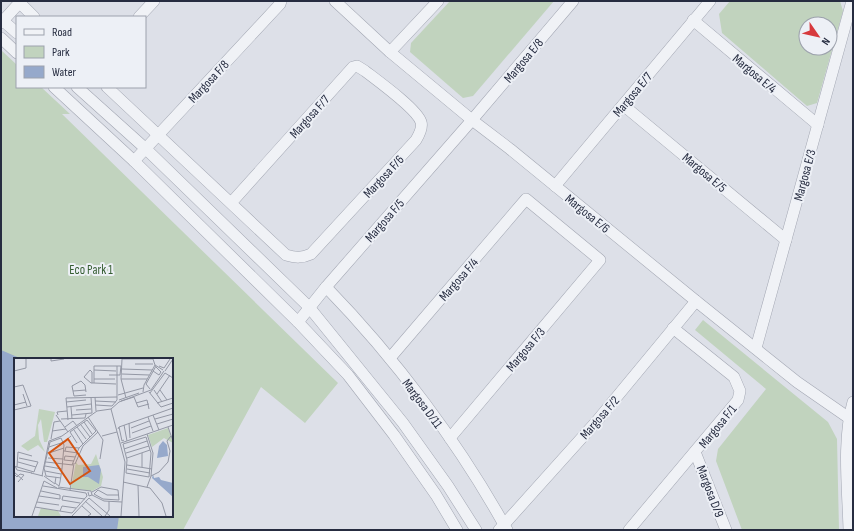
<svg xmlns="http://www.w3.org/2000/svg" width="854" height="531" viewBox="0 0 854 531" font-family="'Sofia Sans Condensed',sans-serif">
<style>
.green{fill:#c1d3be;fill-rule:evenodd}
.water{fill:#96a9cb}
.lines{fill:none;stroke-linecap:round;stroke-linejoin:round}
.minor-casing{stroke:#a2a6b2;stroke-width:12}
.minor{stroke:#f0f2f6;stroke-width:11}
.labels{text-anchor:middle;stroke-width:4;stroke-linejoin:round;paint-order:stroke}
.street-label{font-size:13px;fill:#262c40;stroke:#edf0f6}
.park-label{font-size:13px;fill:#355d32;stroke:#edf0f6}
.inset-road{fill:none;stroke:#9498a5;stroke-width:1}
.view{fill:#d55411;fill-opacity:0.15;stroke:#d55411;stroke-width:2}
.inset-edge{fill:none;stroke:#262c40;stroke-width:2}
</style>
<rect width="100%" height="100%" fill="#dde0e8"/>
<g class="green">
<polygon points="450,1 554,1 473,96 463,98 410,52 411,43"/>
<path d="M730,1H840L843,11L817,103L807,106L722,33L719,14ZM806,24H830V48H806Z"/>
<path d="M1,50L17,65V87H41L70,114H62L338,383L305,423L261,387L183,530H1ZM15,359H172V516H15Z"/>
<polygon points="703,320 828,422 837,439 839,530 742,530 716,461 718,449 766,389 695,330"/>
</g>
<polygon class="water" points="1,350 22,359 15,359 15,516 119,516 117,530 1,530"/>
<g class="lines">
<defs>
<g id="minor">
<polyline points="335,1 390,52 472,120 510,149 696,301 797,382 849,418 853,419"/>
<polyline points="20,3 34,17"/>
<polyline points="139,17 154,1"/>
<polyline points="1,19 17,33"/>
<polyline points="693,20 818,125"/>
<polyline points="1,23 21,1"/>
<polyline points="1,38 17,53"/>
<polyline points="390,52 438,1"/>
<polyline points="54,87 134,161 298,322 348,375 394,435 436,495 457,530"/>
<polyline points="77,87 146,149 309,307 403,423 448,486 476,530"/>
<path d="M107,87L286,255C296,258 302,258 311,254L416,140C419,135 423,128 421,122C417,109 378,81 365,71L357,66L353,67L231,203"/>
<polyline points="623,105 786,240"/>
<polyline points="134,161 280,4 281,1"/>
<polyline points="555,186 710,1"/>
<path d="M326,287C395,358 459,443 507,530"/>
<polyline points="298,322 326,287 472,120 573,1"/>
<polyline points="756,348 852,1"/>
<polyline points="390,358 526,199 600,260 450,438"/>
<polyline points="695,452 726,530"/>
<polyline points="499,530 596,422 696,301"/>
<polyline points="629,530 738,400 740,391 734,377 673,328"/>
<path d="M849,530C848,490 842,440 853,402"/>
</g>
</defs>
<use href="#minor" class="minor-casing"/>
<use href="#minor" class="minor"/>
</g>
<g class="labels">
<g class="street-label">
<text transform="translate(523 60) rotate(-50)" y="5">Margosa E/8</text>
<text transform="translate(755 73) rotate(40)" y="5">Margosa E/4</text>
<text transform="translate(208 81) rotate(-47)" y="5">Margosa F/8</text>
<text transform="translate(632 94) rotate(-50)" y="5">Margosa E/7</text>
<text transform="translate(309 116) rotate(-48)" y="5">Margosa F/7</text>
<text transform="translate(705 172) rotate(40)" y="5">Margosa E/5</text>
<text transform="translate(804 175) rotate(-75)" y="5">Margosa E/3</text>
<text transform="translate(383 176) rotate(-47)" y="5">Margosa F/6</text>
<text transform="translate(588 213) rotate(39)" y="5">Margosa E/6</text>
<text transform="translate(384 220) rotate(-49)" y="5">Margosa F/5</text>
<text transform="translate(458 279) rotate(-49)" y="5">Margosa F/4</text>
<text transform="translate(525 349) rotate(-50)" y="5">Margosa F/3</text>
<text transform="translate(423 403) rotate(53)" y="5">Margosa D/11</text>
<text transform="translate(599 417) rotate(-49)" y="5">Margosa F/2</text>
<text transform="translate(717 426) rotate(-51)" y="5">Margosa F/1</text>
<text transform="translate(711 491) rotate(69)" y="5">Margosa D/9</text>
</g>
<g class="park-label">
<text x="91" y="274">Eco Park 1</text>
</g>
</g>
<g transform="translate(14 358)">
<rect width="159" height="159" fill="#dde0e8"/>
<path d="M25,51L41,54L33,84H30L27,61L24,67L25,81L31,94L24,87L14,93L7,88L21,78ZM154,70L159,85L150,80L138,89L134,77ZM82,96L89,119L87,128L78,133L57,130L62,104L64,107L77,106ZM27,150L44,153L47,158H24Z" fill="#c1d3be"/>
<path d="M149,83L153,87L154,98L143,100L145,88ZM85,107L87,112L85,126L74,119H69V109ZM139,116L140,120L145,119L147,122L159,125V139L138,120Z" fill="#96a9cb"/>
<path class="inset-road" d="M37,1V3L50,1M108,1L107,21L112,40M108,1H139M139,1L141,7L149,12M121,6H139M145,8L150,10L156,1M108,11L138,12M80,12L102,13M0,13L12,10V1M139,13L145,17L147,14L142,9M151,13L159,1M108,16L135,17M80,21H101M107,21H133M78,25V14L76,12L70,19L77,25H80L102,26M80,25V8H107L106,17H95M0,29L9,27L17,48L0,52M136,31L132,26L142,8M140,32L148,44M146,32L153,42M59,33L72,32M72,34L71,27L67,23L58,28L60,38L72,37M129,34L130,27L141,7M135,34L147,49L159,45M136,35L151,15L159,20M9,36L13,48M143,36L156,17M104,37L129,30M77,39L78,55M81,39L82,53M120,39L124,49L135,46M105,42L125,35M81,43L102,44M107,43L120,39M52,44L72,42M122,45L133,42L135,51M143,45L159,40M0,47L12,44M82,47L98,48L103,42V8M53,49L77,46M57,49L58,61M97,51L111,104L107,158M97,51L105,44L137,32L150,13M62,52L77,51M42,57L54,74M44,57L43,54L53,53M58,57L78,55M139,57L145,72M74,59L89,82L86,101M134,59L139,73M47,61L71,60L72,56M141,61L159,56M54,62L52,40L103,39M70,64L78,76M115,65L116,80M143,66L159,61M67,67L76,79M110,67L113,83M51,69L59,63L63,68M63,69L72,81M105,69L108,83L110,82M154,69L159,83M117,70L135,63M104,71L105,69L159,50M60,72L69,86M38,73L52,71M118,75L137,68M88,78L103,74M132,79L137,95L135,119L112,115L113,102L109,86ZM37,81L40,64L46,63M107,85L159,67M35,89L50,84L57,78M110,91L133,83M50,93L64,95M51,93L52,89L65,90M35,95L50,90M112,95L135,88M34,100L49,101M113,100L136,92M60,103L50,102L51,98L61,99M4,104L22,109M32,104L59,107M61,106L69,88L84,74M58,107L65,90L82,73L73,62L56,74L63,85M113,107L138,111M0,108L20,114L21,111L24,104L5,100M1,108L3,112L18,115M31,108L48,111M3,109L4,94L18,98M128,109V95M113,111L136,115M31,113L47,116M0,114L9,122M17,115L29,118M0,116L3,119L6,116L10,117L4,124M28,118L35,83L48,78L83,53L97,51M30,118L41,126M137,118L145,114L154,104L156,93L153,83L157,78M42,119L41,125L45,128L46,124L48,111L50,87L47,80L36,84L30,110L32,118L47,120M109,124L136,130L148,145L152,158M124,127L125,158M44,129L77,133L78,137L75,138L74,134M133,129L137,118L139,95L133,76M56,132L60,105M84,132L93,137H105M78,134L87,129L104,132L105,142L89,141L80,136L84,132M78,137L90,143L108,144M25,138L46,141V137L27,133M71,143L88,158M23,144L45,147M66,145L48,142L49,138L71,141M68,148L77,156L74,158M21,149L58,155L73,138L72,135L29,128M46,153L48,148L62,150M18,158L30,123L43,130M58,158L75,140L96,158M91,158L95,152V143"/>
<path class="view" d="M54,81L76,113L56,126L35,95Z"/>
<rect width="159" height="159" class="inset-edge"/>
</g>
<rect width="854" height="531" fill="none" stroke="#262c40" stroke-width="4"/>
<rect x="16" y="16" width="130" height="72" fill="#edf0f6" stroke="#9da2ad"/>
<rect x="24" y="29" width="20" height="6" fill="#f0f2f6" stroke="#9da2ad"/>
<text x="52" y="36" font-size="12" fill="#262c40">Road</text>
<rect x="24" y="46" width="20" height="12" fill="#c1d3be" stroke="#9da2ad"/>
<text x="52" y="56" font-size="12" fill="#262c40">Park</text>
<rect x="24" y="66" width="20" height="12" fill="#96a9cb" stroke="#9da2ad"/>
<text x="52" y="76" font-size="12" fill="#262c40">Water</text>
<g transform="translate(818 36) rotate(124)"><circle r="19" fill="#edf0f6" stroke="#9da2ad"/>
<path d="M0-3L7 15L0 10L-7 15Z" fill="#d7393d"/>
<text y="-6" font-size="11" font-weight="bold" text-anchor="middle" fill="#262c40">N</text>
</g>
</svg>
